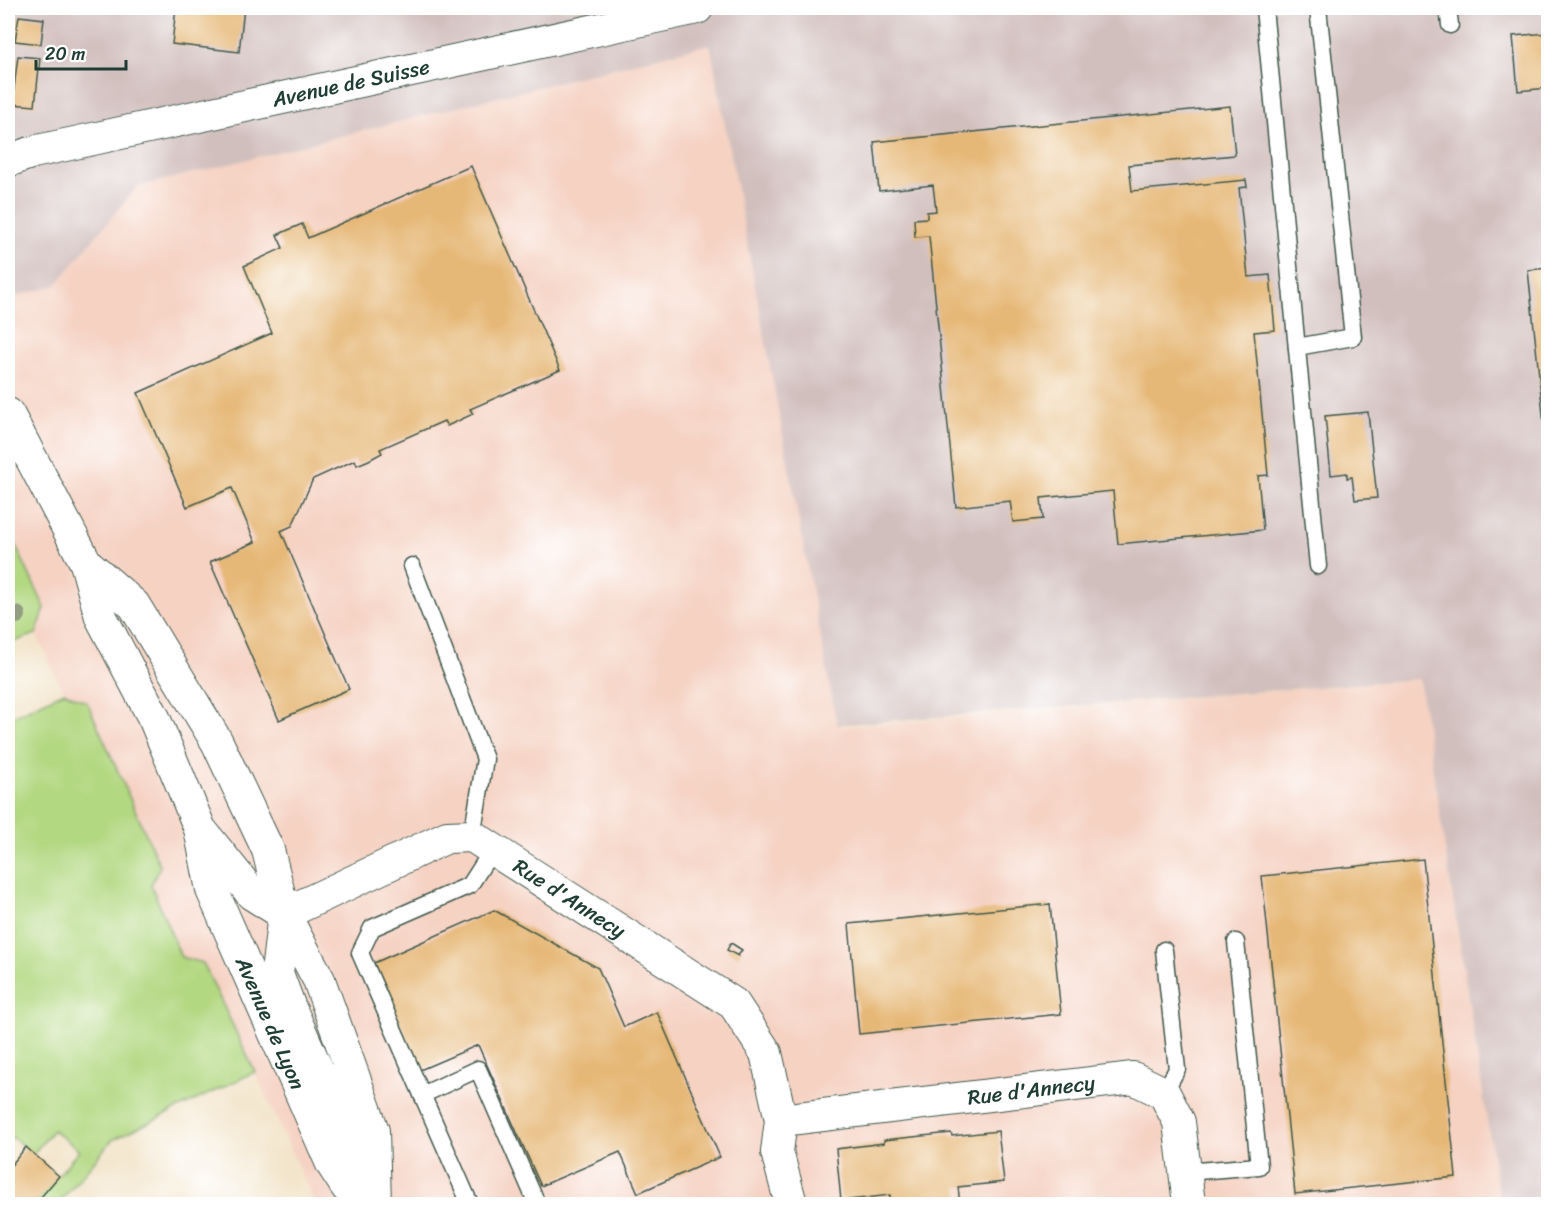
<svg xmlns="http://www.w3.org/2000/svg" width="1556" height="1212" viewBox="0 0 1556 1212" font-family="Sriracha,sans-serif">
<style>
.built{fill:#f5d2c2}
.industrial{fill:#d1bfbd}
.green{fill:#b2d881;stroke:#688a5a;stroke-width:1.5}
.building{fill:#e6b877}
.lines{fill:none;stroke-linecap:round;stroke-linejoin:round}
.service-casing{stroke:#3f564a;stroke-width:19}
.minor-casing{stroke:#3f564a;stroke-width:34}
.service{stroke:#fff;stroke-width:16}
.minor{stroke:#fff;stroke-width:32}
.tree{fill:#929d81}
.labels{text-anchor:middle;stroke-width:6;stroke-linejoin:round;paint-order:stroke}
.street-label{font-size:21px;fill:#1f3d34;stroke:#fff}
</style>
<rect width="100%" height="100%" fill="#fff"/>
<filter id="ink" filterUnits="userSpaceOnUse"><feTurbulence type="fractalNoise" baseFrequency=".0167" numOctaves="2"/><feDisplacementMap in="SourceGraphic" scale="12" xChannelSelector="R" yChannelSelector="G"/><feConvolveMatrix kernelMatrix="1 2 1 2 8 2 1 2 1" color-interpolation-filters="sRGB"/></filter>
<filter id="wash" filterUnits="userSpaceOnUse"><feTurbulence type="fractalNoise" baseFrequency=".008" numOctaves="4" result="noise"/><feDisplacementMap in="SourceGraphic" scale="24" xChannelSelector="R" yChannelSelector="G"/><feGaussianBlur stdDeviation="1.35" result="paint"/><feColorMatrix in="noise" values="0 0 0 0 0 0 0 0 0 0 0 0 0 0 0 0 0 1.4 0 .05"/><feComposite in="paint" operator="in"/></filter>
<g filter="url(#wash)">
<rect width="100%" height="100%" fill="#f2e3c7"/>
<polygon class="built" points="710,44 842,727 1419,679 1500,1204 315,1204 255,1072 203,963 182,957 151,885 87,702 64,692 36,634 44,611 8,530 8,298 55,286 137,187"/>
<polygon class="industrial" points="8,8 1548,8 1548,1204 1500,1204 1419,679 837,725 710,44 137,187 55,286 8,298"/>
<g class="green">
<polygon points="8,529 45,608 36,634 8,644"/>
<polygon points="64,692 87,702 160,866 151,885 181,957 203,963 255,1072 112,1140 58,1204 35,1204 79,1150 53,1130 33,1154 12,1137 8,1142 8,716 9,718"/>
</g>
<g id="blocks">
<g class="building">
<polygon points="176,8 244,8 239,52 172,44"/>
<polygon points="19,16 44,19 41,44 15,41"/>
<polygon points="1548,33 1548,88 1518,91 1513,36"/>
<polygon points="18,56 40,58 35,106 12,104"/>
<polygon points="1230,106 1235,155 1129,165 1132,191 1246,180 1247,187 1239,188 1248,277 1270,275 1275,330 1254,332 1268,475 1258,476 1263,530 1118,544 1113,491 1041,498 1043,519 1013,522 1010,501 956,507 929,236 915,237 914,219 927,218 927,212 936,211 933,185 879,191 874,142"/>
<polygon points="471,166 560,370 470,409 473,414 447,426 444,421 380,449 382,453 369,460 357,465 355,460 313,479 292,526 281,531 349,689 279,720 210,562 255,542 232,488 187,507 138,393 272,333 244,266 283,248 277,235 302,224 308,238"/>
<polygon points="1548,268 1548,453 1547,453 1528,270"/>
<polygon points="1368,412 1377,498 1355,500 1352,477 1347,478 1347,473 1331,475 1325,416"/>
<polygon points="1423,859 1456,1177 1295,1194 1262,876"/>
<polygon points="1050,904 1061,1014 859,1034 849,924"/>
<polygon points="494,910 598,968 624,1027 657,1012 720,1157 638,1193 620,1152 541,1186 478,1045 420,1070 374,963"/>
<polygon points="731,943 742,950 738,956 727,950"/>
<polygon points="998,1131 1004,1182 958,1187 960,1204 891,1204 890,1195 841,1201 836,1149 884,1143 884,1140 951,1133 952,1136"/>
<polygon points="26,1147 59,1176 35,1204 8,1204 8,1169"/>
</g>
</g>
</g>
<g filter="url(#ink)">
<use href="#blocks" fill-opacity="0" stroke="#3f564a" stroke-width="1.5"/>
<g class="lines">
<defs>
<g id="service">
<polyline points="1264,8 1318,566"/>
<polyline points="1448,8 1450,25"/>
<polyline points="1297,347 1353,337 1318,8"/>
<polyline points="412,566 485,759 472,836"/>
<polyline points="1164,950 1177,1069 1164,1093"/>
<polyline points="422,1095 478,1069 537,1204"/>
<polyline points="1185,1172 1259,1166 1236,942"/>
<polyline points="470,1204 360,953 372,928 470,885 493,849"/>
</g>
<g id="minor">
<path id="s1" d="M8,161L33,152L697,8"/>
<path id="s2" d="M8,414L86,563L101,617L155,720L200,829L212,890L332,1164L347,1187L367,1204"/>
<polyline points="86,563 134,605 217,742 268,850 284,914 319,980 373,1131 375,1204"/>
<polyline points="204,834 252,894 284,914"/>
<path id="s3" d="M284,914L447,837L472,836L734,1004L766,1053L781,1120L777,1152L791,1204"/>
<polyline points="284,914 277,973 290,1008 342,1126 366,1189"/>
<path id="s4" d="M781,1120L1133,1078L1164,1093L1179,1122L1189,1204"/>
</g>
</defs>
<use href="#service" class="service-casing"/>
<use href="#minor" class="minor-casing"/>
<use href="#service" class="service"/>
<use href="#minor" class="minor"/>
</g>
<circle class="tree" cx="17" cy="615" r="9"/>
</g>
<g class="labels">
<g class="street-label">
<text dy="7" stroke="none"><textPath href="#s1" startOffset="352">Avenue de Suisse</textPath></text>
<text dy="7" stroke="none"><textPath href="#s3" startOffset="321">Rue d'Annecy</textPath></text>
<text dy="7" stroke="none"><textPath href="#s2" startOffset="666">Avenue de Lyon</textPath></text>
<text dy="7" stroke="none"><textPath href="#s4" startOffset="252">Rue d'Annecy</textPath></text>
</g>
</g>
<rect width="1556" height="1212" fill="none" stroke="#fff" stroke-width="30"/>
<path d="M36 60v9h90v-9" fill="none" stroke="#1f3d34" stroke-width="3"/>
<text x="45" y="60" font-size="18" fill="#1f3d34" stroke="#ffffff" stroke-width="4.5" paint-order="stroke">20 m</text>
</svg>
